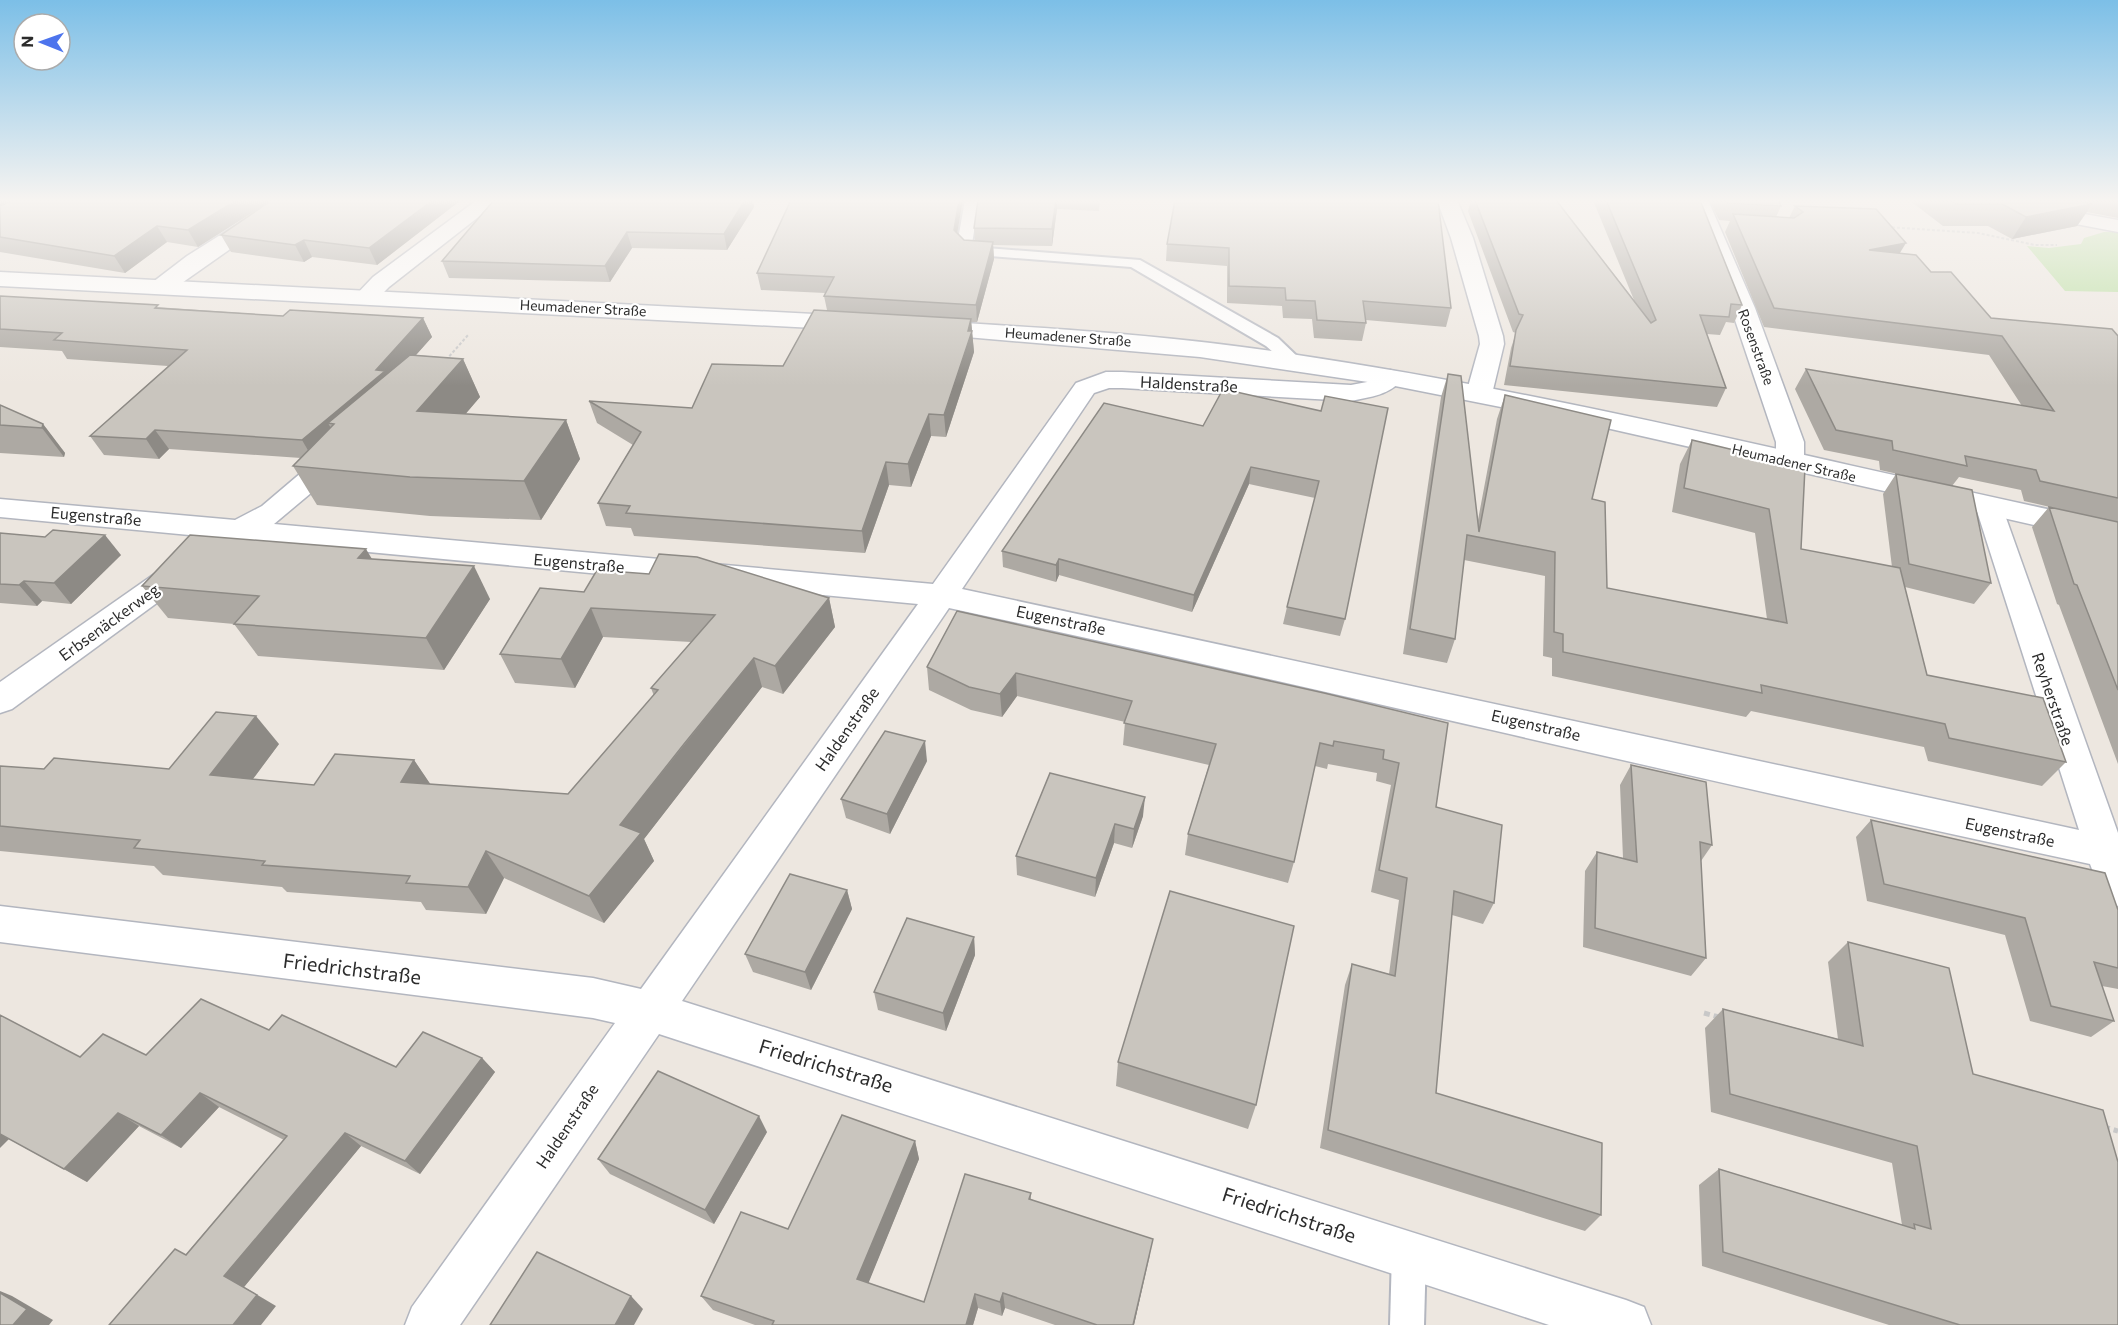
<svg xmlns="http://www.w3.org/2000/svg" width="2118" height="1325" viewBox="0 0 2118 1325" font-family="Commissioner,sans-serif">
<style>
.green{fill:#badfa1}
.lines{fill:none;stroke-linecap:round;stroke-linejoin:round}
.service-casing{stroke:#b3b6bf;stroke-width:4}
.minor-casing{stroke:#b3b6bf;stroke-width:3}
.secondary-casing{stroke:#b3b6bf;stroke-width:3}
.path-far1{stroke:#c8c8c8;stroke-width:2;stroke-dasharray:3 2;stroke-linecap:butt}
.path{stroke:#c8c8c8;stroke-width:5;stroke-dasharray:6 4;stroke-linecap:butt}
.service{fill:#fff;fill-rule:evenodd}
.minor{fill:#fff;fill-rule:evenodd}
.secondary{fill:#fff;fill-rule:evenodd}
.wall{fill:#ada9a3}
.shaded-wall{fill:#8d8a85}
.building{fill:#c9c5be;stroke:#8d8a85;stroke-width:1.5}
.labels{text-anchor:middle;stroke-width:4.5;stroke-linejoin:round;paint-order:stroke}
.far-street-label{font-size:14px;fill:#2c2c2c;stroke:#fff}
.street-label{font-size:16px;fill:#2c2c2c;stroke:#fff}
.near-street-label{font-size:20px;fill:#2c2c2c;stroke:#fff}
</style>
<rect width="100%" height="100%" fill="#ede7e0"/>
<polygon class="green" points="2104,232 2118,232 2118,292 2065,291 2027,246 2049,248 2081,244 2084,238"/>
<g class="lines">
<defs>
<g id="service">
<polygon points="965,200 979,200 972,244 974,247 1140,260 1278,338 1302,361 1300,365 1288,365 1266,346 1131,267 965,254 957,245"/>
<polygon points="1409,1236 1421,1241 1426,1253 1424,1325 1390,1325 1392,1253 1397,1241"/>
</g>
<g id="minor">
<polygon points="276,200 300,200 169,292 153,292 150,287 153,282 187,256"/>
<polygon points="477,200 500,200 389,287 374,302 358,302 354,297 373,277"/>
<polygon points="1437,200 1457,200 1473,238 1503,336 1504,344 1492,394 1488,399 1479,402 1470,399 1466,394 1480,344 1479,336 1451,238"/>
<polygon points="1688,200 1708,200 1755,308 1804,442 1804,463 1800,469 1790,471 1780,469 1776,463 1776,442 1731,308"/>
<polygon points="2023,200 2049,200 2073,212 2118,220 2118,232 2060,221 2026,204"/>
<path d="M1390,370L1399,373L1403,378C1391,395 1370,397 1351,401L1122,388H1109L1094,393L962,589L2079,830L1976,508L1980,501L1990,499L2000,501L2118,833V906L2104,901L2090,864C1709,783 1330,690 949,608L682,1001L1626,1300L1644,1307L1651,1325H1549L659,1034L460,1325H405L412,1307L615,1023L593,1018L0,942V906L593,978L641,989L918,604L242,540L233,543L221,538L0,517V499L235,520L262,506L328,450L338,448L348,450L352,456L348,462L274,524L933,584L1076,383L1106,372H1122L1351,385L1367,382Z"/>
<polygon points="184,558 195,561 199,568 195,575 12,709 0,713 0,682 173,561"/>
</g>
<g id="secondary">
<polygon points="0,272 852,316 860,318 864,323 860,328 852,330 0,286"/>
<path d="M928,321C1049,328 1171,335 1291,354C1569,395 1843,467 2118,524V544L1602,427L1395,386L1200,357L920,333L916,328L920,323Z"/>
</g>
</defs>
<use href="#service" class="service-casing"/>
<use href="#minor" class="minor-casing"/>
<use href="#secondary" class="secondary-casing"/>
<g class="path-far1">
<polyline points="1887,227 1978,233 2035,245 2057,245"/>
<polyline points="446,360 469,334"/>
</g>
<g class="path">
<polyline points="1704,1013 1719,1017"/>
<polyline points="2104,1127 2118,1131"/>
</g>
<use href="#service" class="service"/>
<use href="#minor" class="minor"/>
<use href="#secondary" class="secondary"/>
</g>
<g class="wall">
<polygon points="0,200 272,200 198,247 167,242 125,273 0,252"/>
<polygon points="461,200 377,265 312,257 304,262 231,252 221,235"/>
<polygon points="494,200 753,200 754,207 727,250 632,248 610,282 449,278 442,261"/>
<polygon points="978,200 1100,200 1099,211 1057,209 1052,246 993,245 994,259 977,322 971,322 974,352 946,437 931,436 911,487 889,485 865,553 634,536 631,528 606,526 598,503 633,445 597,423 589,401 692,408 783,366 827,310 824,296 825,293 761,290 757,273 958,233 964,240 975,240 974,228"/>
<polygon points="1175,200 1451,308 1446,327 1366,320 1366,323 1362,341 1314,338 1312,319 1283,318 1282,306 1227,303 1227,266 1166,261 1167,244"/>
<polygon points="1471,200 1556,200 1634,300 1593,200 1700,200 1742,305 1734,323 1726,322 1720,335 1707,334 1726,388 1717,407 1504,385 1511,348 1516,333 1513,332 1468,211"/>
<polygon points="1709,200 1778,200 1781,206 1776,217 1789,218 1795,206 1900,253 1931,272 1991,318 2118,336 2118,764 2059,605 2057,604 2032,527 2049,507 2097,518 2024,501 2021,490 1959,477 1952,486 1880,470 1879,461 1824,450 1795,389 1806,369 2022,406 1989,355 1764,327 1725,232 1730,221 1719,220"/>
<polygon points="1909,200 2118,200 2118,218 2087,212 2077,226 2012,239 1988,226 1943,226"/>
<polygon points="0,296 283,316 423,318 432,337 416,355 463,359 480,397 465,414 566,420 580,459 541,520 430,516 317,505 293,466 301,458 169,449 159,459 104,455 90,436 168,366 67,359 62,351 0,347"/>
<polygon points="1448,374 1478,520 1497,419 1505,395 1592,499 1607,588 1767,619 1755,533 1672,512 1680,464 1692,440 1805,467 1801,549 1892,567 1883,494 1896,474 1991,583 1974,604 1905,587 1927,675 2066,762 2042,786 1928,761 1924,747 1751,711 1746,717 1552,676 1552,658 1543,656 1545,576 1464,560 1455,639 1447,663 1403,654 1441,397"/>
<polygon points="0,405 43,424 65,453 64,457 0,453"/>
<polygon points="1321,411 1345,619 1340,636 1283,624 1287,607 1315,498 1249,484 1192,612 1059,575 1056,582 1003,567 1002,551 1203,426"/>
<polygon points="0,533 121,555 71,604 42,601 37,606 0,603"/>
<polygon points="372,559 490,599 444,670 258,656 234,624 168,618 142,586"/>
<polygon points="584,592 829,598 835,627 783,694 762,687 695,773 644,839 654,861 604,923 504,878 486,914 426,910 421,902 287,892 282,887 163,875 154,866 0,851 0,766 44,769 169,769 279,744 253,779 314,785 414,760 430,784 568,794 654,696 651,688 691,642 603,637 575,688 515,683 500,654"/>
<polygon points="957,611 1448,723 1436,807 1494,903 1483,924 1452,915 1436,1093 1601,1215 1585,1231 1320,1148 1345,985 1352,964 1389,974 1399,900 1371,892 1391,785 1376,781 1377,773 1328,764 1327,769 1315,766 1294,862 1288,883 1185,855 1188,834 1209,765 1123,745 1125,722 1017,696 1002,717 971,710 929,690 927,667"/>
<polygon points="927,761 890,834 846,818 841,799"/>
<polygon points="1631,765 1712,845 1701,861 1706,958 1691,976 1583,947 1585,871 1597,852 1623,858 1620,785"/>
<polygon points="1050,773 1143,816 1132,848 1114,843 1095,897 1017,875 1016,856"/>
<polygon points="1871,820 2118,910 2118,989 2102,986 2114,1021 2091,1037 2030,1021 2005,935 1867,901 1856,837"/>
<polygon points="847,890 852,909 811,990 753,972 745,954"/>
<polygon points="974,937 975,955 946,1031 878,1010 874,992"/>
<polygon points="1848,942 1973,1074 2118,1325 1889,1325 1702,1266 1699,1185 1719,1169 1902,1225 1892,1163 1711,1112 1705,1028 1723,1009 1838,1039 1828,962"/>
<polygon points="269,1030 396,1067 482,1058 495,1072 420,1174 361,1146 244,1287 276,1306 186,1254 284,1140 219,1107 181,1148 139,1126 87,1182 9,1139 80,1057 146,1055"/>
<polygon points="1118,1062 1256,1105 1248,1129 1116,1086"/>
<polygon points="767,1132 714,1224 610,1174 598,1159"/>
<polygon points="915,1141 919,1159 868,1283 924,1302 1031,1193 1031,1199 1150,1255 1134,1325 1055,1325 1005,1308 1002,1316 978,1308 973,1325 755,1325 713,1310 701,1296 788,1229"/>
</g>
<g class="shaded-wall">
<polygon points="0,200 20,200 0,210"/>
<polygon points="237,200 272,200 198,247 188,230"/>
<polygon points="433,200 461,200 377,265 369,248"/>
<polygon points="745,200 753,200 754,207 727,250 724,234"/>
<polygon points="959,200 963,200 955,246 954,230"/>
<polygon points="1056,200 1057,200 1057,209 1052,246 1052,229"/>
<polygon points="2092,204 2077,226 2012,239 2026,217"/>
<polygon points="157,226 167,242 125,273 114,256"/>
<polygon points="627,232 632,248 610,282 605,266"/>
<polygon points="304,240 312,257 304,262 295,245"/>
<polygon points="993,242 994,259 977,322 976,305"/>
<polygon points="1906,243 1895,261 1869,250"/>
<polygon points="423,318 432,337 391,383 334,424 328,423 337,439 313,459 302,440 376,370"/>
<polygon points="971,319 974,352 946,437 944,415"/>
<polygon points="463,359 480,397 435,450 417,411"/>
<polygon points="929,414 931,436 911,487 908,464"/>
<polygon points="566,420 580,459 541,520 524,481"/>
<polygon points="43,424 65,453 64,457 42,428"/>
<polygon points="155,430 169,449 159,459 146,439"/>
<polygon points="886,462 889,485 865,553 862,531"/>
<polygon points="1251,467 1249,484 1192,612 1194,595"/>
<polygon points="105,535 121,555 71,604 54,583"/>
<polygon points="366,549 385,581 358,558"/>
<polygon points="1059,559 1059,575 1056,582 1056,565"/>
<polygon points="474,566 490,599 444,670 426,638"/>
<polygon points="24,581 42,601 37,606 19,585"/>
<polygon points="829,598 835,627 783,694 775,666"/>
<polygon points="591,608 603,637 575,688 561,659"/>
<polygon points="754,658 762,687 644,839 654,861 604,923 589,896 620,825"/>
<polygon points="1016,673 1017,696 1002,717 1000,694"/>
<polygon points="256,716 279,744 235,803 210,775"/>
<polygon points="925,741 927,761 890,834 887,814"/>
<polygon points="414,760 433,788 401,782"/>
<polygon points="1145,797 1143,816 1132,848 1134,829"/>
<polygon points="1115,824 1114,843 1095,897 1096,878"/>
<polygon points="486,851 504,878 486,914 468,887"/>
<polygon points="847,890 852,909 811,990 805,972"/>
<polygon points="974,937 975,955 946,1031 943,1013"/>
<polygon points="482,1058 495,1072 420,1174 405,1161"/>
<polygon points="200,1093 219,1107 181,1148 161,1135"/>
<polygon points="118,1113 139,1126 87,1182 64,1169"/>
<polygon points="759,1116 767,1132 714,1224 705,1210"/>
<polygon points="345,1133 361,1146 244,1287 276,1306 261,1325 233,1325 224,1276"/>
<polygon points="0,1134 9,1139 0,1148"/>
<polygon points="915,1141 919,1159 864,1294 857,1279"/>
<polygon points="1153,1239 1134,1325 1133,1325"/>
<polygon points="0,1291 12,1296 53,1320 49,1325 13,1325 0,1293"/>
<polygon points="1003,1293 1005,1308 1002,1316 1000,1302"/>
<polygon points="975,1294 978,1308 973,1325 966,1325"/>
<polygon points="631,1296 643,1309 634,1325 615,1325"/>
</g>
<g class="building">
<polygon points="14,200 237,200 188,230 157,226 114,256 0,237 0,206"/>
<polygon points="272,200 433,200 369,248 304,240 295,245 221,235"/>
<polygon points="494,200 745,200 724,234 627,232 605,266 442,261"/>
<polygon points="791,200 959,200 954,230 964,240 993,242 976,305 824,296 834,277 757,273"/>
<polygon points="978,200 1056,200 1052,229 974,228"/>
<polygon points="1175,200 1438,200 1451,308 1363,301 1366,323 1317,320 1315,301 1286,300 1285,288 1229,286 1229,248 1167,244"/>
<polygon points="1475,200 1556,200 1651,323 1656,320 1606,200 1700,200 1742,305 1731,304 1729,317 1700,315 1726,388 1510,366 1516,330 1523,315 1519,314"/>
<polygon points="1725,200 1778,200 1781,206 1727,203"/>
<polygon points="1951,200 2072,200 2092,204 2026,217 2002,204 1956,204"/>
<polygon points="1795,206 1876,209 1906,243 1869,250 1916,255 1931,272 1951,272 1991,318 2112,329 2118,336 2118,498 2040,481 2036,470 1965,456 1967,466 1893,450 1892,441 1836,430 1806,369 2054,411 2002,336 1774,308 1733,214 1794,218 1803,212"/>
<polygon points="0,296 158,305 155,308 283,316 290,310 423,318 376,370 385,371 302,440 155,430 146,439 90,436 187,350 54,340 62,333 0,329"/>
<polygon points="814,310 971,319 968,331 972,331 944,415 929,414 908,464 886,462 862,531 626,513 630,506 598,503 641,432 589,401 692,408 712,364 783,366"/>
<polygon points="410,355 463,359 417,411 566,420 524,481 410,477 293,466 334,424 328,423"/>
<polygon points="1448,374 1461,376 1479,532 1505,395 1611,420 1592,499 1605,502 1607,588 1787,623 1769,509 1684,488 1692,440 1805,467 1801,549 1900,568 1927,675 2043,698 2066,762 1949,738 1945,724 1761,685 1762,693 1563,652 1563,634 1554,632 1555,552 1467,535 1455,639 1410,629"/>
<polygon points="1223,389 1321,411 1325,396 1388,408 1345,619 1287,607 1319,481 1251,467 1194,595 1059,559 1056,565 1002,551 1104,403 1203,426"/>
<polygon points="0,405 43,424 42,428 0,425"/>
<polygon points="1896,474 1972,490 1991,583 1909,564"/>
<polygon points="2049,507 2118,522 2118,690 2077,585 2074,584"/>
<polygon points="53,530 105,535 54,583 24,581 19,585 0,584 0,533 45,537"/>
<polygon points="190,535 366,549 358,558 474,566 426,638 234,624 259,596 142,586"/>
<polygon points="659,554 697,557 829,598 775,666 754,658 684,744 620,825 641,833 589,896 486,851 468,887 406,883 410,876 262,865 265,861 134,848 140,840 0,826 0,766 44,769 54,758 169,769 216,712 256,716 210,775 314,785 335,754 414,760 401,782 568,794 658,690 651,688 715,615 591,608 561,659 500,654 540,588 584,592 597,570 649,574"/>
<polygon points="957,611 1324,693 1448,723 1436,807 1502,825 1494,903 1454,891 1436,1093 1602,1143 1601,1215 1328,1130 1352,964 1395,976 1407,878 1379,870 1399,763 1383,759 1384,750 1334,741 1333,746 1320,743 1294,862 1188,834 1216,744 1124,723 1132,701 1016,673 1000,694 969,687 927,667"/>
<polygon points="885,731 925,741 887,814 841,799"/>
<polygon points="1631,765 1706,782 1712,845 1700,842 1706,958 1595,928 1597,852 1637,862"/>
<polygon points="1050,773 1145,797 1134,829 1115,824 1096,878 1016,856"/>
<polygon points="1871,820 2105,873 2118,910 2118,968 2094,962 2114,1021 2051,1006 2025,918 1884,884"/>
<polygon points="790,874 847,890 805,972 745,954"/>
<polygon points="1170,891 1294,926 1256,1105 1118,1062"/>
<polygon points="907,918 974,937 943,1013 874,992"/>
<polygon points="1848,942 1949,968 1973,1074 2103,1110 2118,1162 2118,1325 1960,1325 1723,1252 1719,1169 1915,1229 1914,1224 1931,1229 1917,1146 1730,1094 1723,1009 1863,1046"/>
<polygon points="201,999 269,1030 282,1015 396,1067 423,1032 482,1058 405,1161 345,1133 224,1276 257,1295 233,1325 109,1325 175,1249 186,1255 287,1136 200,1093 161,1135 118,1113 64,1169 0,1134 0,1015 80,1057 103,1034 146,1055"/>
<polygon points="658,1071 759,1116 705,1210 598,1159"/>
<polygon points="842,1115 915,1141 857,1279 924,1302 965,1174 1031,1193 1029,1199 1153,1239 1133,1325 1097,1325 1003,1293 1000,1302 975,1294 966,1325 772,1325 774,1321 701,1296 741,1212 788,1229"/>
<polygon points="537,1252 631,1296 615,1325 490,1325"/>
<polygon points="0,1293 27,1309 13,1325 0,1325"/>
</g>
<linearGradient id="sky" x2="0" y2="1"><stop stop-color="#7cbfe7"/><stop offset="0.52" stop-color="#f7f4f1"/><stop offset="1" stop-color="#f7f4f1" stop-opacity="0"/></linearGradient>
<rect width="2118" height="386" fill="url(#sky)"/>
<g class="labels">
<g class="far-street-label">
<text transform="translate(583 308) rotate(3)" y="5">Heumadener Straße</text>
<text transform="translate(1068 337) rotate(4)" y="5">Heumadener Straße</text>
<text transform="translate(1756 347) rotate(70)" y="5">Rosenstraße</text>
<text transform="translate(1794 463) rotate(13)" y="5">Heumadener Straße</text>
</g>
<g class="street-label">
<text transform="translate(1189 384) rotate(3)" y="6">Haldenstraße</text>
<text transform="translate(96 516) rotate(5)" y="6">Eugenstraße</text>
<text transform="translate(579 563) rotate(5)" y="6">Eugenstraße</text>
<text transform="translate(1061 620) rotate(12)" y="6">Eugenstraße</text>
<text transform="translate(109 622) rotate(-36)" y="6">Erbsenäckerweg</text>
<text transform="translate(2053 699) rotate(71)" y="6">Reyherstraße</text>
<text transform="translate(1536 725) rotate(13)" y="6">Eugenstraße</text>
<text transform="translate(847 729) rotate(-55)" y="6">Haldenstraße</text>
<text transform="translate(2010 832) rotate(12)" y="6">Eugenstraße</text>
<text transform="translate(567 1126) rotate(-56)" y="6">Haldenstraße</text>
</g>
<g class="near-street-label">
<text transform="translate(352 969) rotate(7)" y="7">Friedrichstraße</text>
<text transform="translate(826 1066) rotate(17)" y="7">Friedrichstraße</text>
<text transform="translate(1289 1215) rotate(18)" y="7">Friedrichstraße</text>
</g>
</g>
<g transform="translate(42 42) rotate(271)"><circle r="28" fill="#ffffff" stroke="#ababab" stroke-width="1.5"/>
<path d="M0-4.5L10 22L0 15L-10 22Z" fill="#4d74ed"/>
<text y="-9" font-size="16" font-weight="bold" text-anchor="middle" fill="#2c2c2c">N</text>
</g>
</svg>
